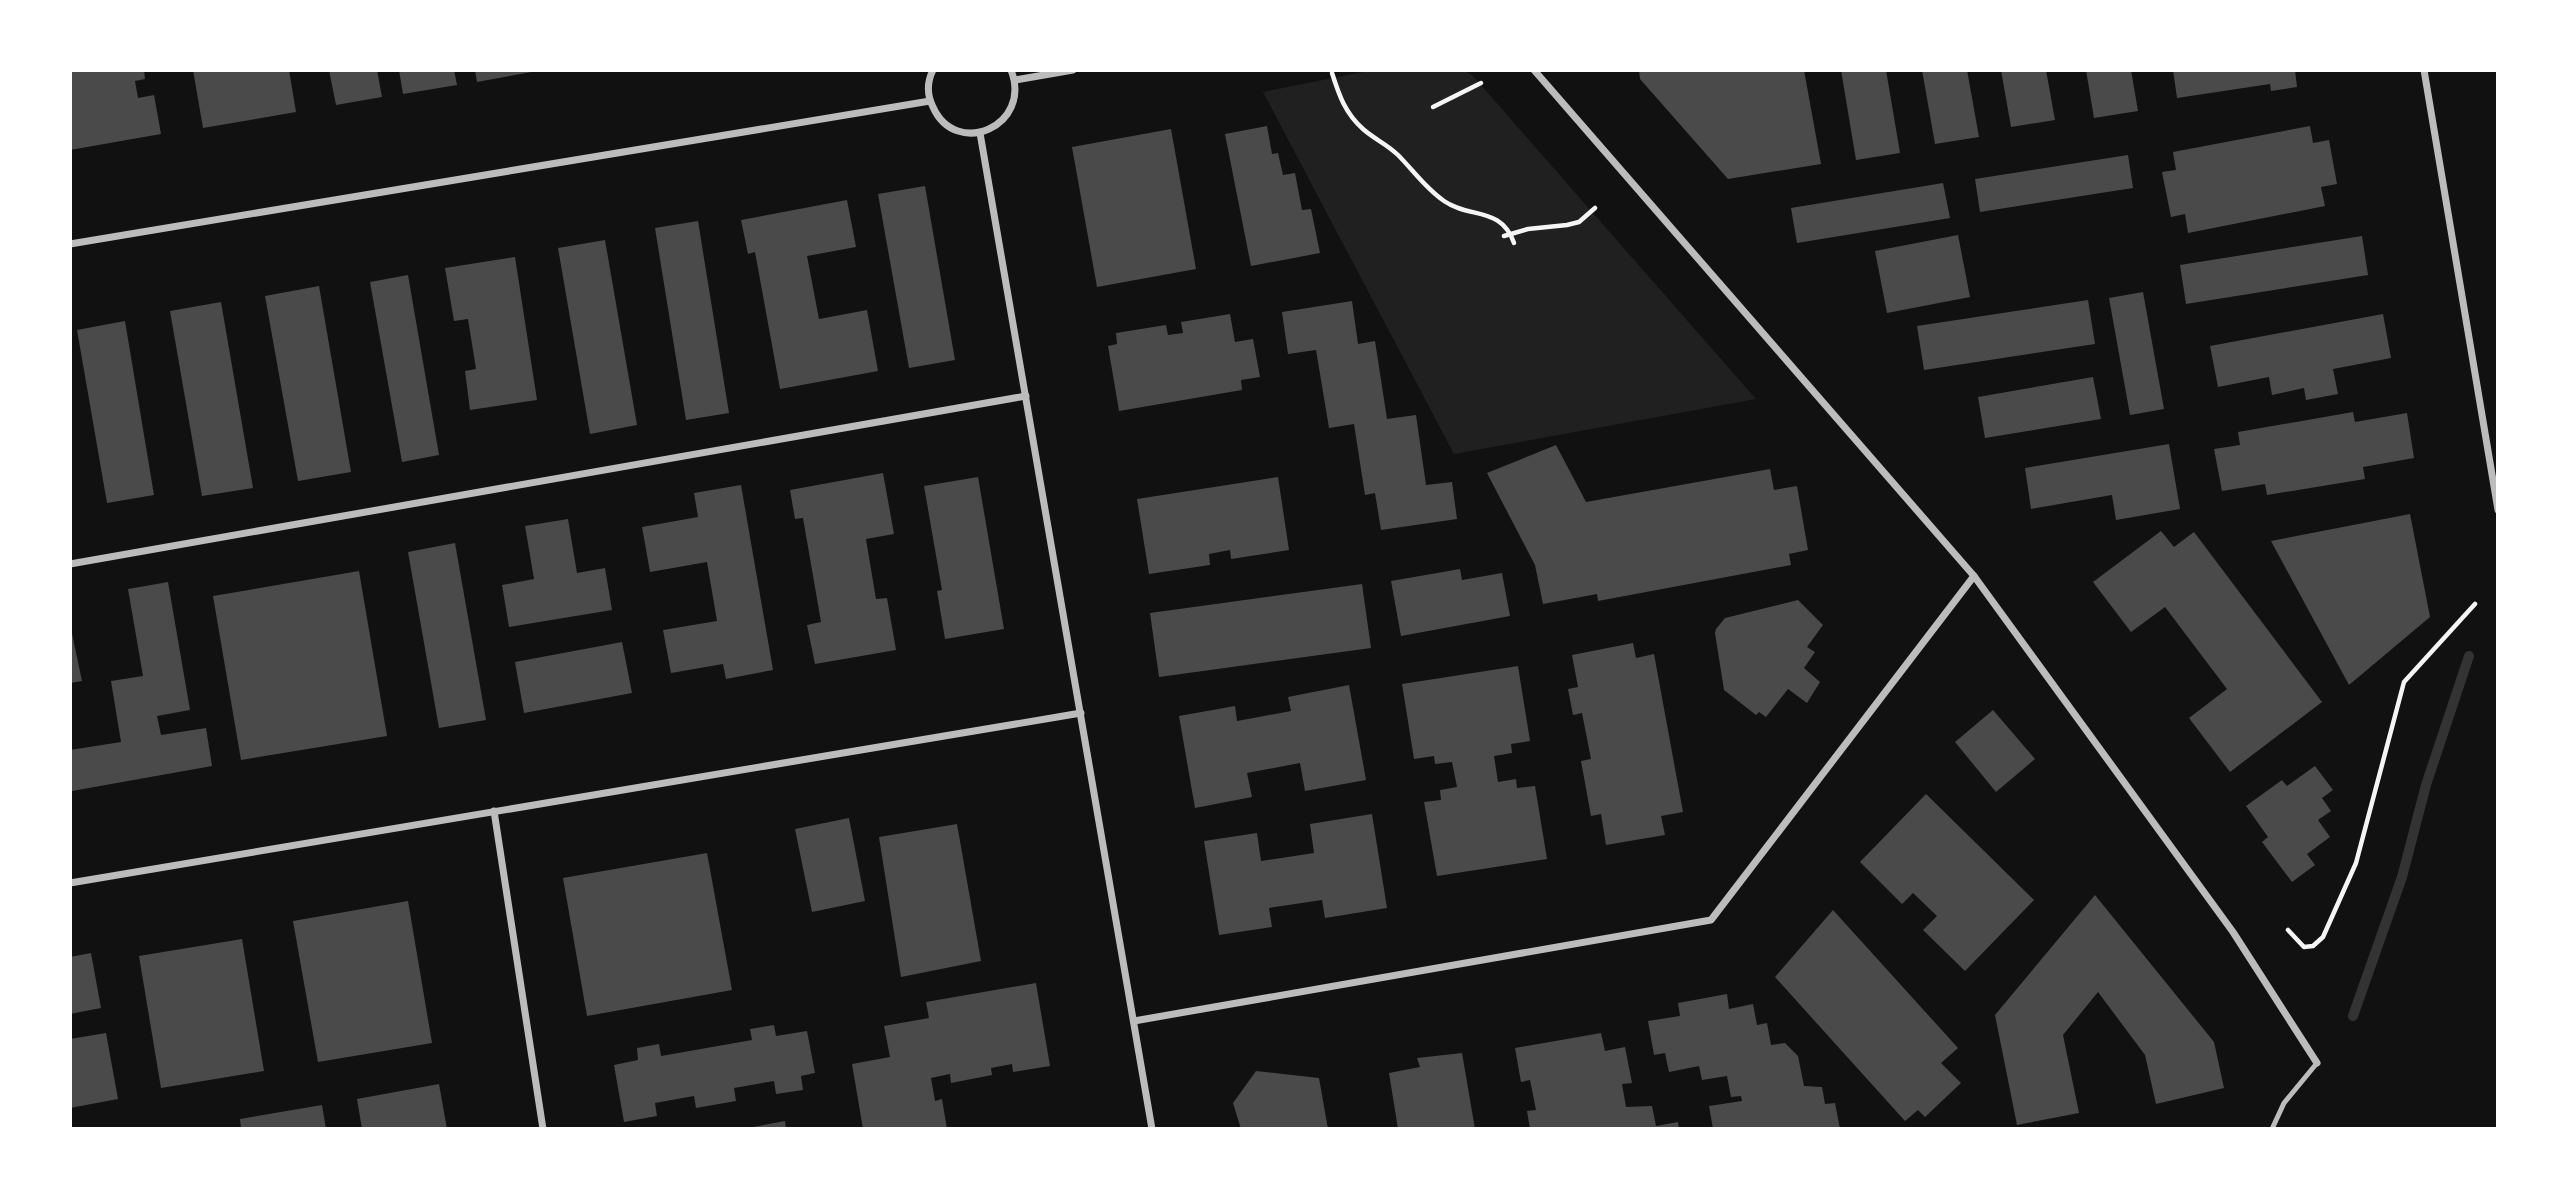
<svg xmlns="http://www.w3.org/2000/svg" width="2568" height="1199" viewBox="0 0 2568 1199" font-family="'DejaVu Sans',sans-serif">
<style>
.green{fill:#202020}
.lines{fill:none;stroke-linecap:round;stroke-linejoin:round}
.stream{stroke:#333;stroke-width:10}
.building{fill:#4a4a4a}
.path{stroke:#f5f5f5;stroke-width:4.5}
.service{stroke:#bcbcbc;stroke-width:5}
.minor{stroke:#bcbcbc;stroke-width:7}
</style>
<rect width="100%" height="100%" fill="#111"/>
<polygon class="green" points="1373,70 1463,70 1472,75 1756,399 1454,454 1263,92"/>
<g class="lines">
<polyline class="stream" points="2353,1016 2402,877 2426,785 2469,656"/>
</g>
<g class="building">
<polygon points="70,70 144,70 145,79 135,81 138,98 154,95 161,134 70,150"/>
<polygon points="193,70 289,70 296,112 203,128"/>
<polygon points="329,70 377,70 382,97 336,105"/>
<polygon points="399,70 454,70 457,85 403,94"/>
<polygon points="475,70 537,70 537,71 477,82"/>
<polygon points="1639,70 1804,70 1821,164 1728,179 1640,79"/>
<polygon points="1841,70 1886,70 1900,153 1856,160"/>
<polygon points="1922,70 1967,70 1979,137 1935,144"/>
<polygon points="2001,70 2046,70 2055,120 2011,127"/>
<polygon points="2086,70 2131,70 2138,111 2094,118"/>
<polygon points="2173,70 2295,70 2297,87 2271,91 2270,84 2177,98"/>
<polygon points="1267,126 1272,154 1278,153 1283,175 1295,173 1302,210 1311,209 1320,253 1251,266 1225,134"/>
<polygon points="2310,126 2313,143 2329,140 2337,184 2321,187 2325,206 2188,233 2185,214 2171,217 2162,172 2176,170 2173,152"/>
<polygon points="1171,129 1196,269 1097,287 1072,147"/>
<polygon points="2128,155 2133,188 1980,212 1975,179"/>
<polygon points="1943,183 1950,218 1797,243 1791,208"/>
<polygon points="925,186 955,360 909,368 878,194"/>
<polygon points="847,200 856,247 807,256 819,319 867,310 878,371 780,389 755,252 748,254 741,220"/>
<polygon points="698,221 729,413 686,420 655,228"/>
<polygon points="1958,235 1970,297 1887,313 1875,251"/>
<polygon points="2362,236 2368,275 2186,304 2180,265"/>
<polygon points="605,240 637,425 590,434 558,248"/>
<polygon points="515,257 537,400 470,410 465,371 476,369 468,319 454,321 445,268"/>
<polygon points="408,275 439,455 402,462 370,282"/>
<polygon points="319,286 351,472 298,481 265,296"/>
<polygon points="2143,292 2164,409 2130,415 2109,298"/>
<polygon points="2088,300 2095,344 1924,370 1917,326"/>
<polygon points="1352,301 1358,344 1375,341 1387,419 1416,415 1426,485 1452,482 1457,519 1381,530 1375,493 1365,495 1354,424 1329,428 1316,350 1288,354 1282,312"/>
<polygon points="221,302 253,488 202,496 170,311"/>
<polygon points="1230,314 1235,342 1253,339 1260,377 1241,380 1242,390 1119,411 1108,346 1117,344 1116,333 1166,325 1168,335 1183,333 1181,322"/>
<polygon points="2383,314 2391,358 2333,369 2338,394 2306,400 2304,388 2272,395 2269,377 2218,387 2210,346"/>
<polygon points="125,321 154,495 107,503 77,330"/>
<polygon points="2093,377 2101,419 1985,438 1978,397"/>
<polygon points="2353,412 2355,422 2407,413 2414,458 2363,467 2365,479 2267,495 2265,484 2222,491 2214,449 2240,445 2238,432"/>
<polygon points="2169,444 2180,509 2116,520 2112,495 2031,509 2025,468"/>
<polygon points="1556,445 1586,502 1770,469 1774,490 1797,486 1808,550 1789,554 1791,565 1598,601 1597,594 1543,604 1535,565 1487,473"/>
<polygon points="883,473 894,534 866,539 876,599 887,598 896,650 815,664 807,625 821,622 803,518 795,519 790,490"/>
<polygon points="978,477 1004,629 945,639 937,591 942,590 924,486"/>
<polygon points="1278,477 1289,550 1231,559 1230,550 1209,554 1210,565 1149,574 1137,499"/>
<polygon points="741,485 773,670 726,679 723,664 671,673 663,630 717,621 707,562 650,572 642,527 698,517 694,493"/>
<polygon points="2410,514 2430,617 2349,685 2271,541"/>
<polygon points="568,519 577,573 605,568 612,610 509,627 502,585 534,579 525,526"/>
<polygon points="2161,531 2174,547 2194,532 2322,702 2230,772 2189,718 2227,689 2165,607 2131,632 2093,582"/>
<polygon points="455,543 486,720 439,728 408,552"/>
<polygon points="1460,569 1462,580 1502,573 1510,616 1401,636 1391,581"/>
<polygon points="359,571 387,736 241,760 213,596"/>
<polygon points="168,582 190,710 157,716 161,735 206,728 212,766 72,791 70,750 121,742 111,681 143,676 128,589"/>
<polygon points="1362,584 1371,648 1159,677 1150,613"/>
<polygon points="1798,600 1823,625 1807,647 1815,652 1804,668 1820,682 1807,703 1788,689 1766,717 1759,712 1756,715 1724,690 1715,633 1716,629 1725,618"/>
<polygon points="70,624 82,681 70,683"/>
<polygon points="622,642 632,693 524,713 515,662"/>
<polygon points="1633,643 1636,658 1654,654 1683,812 1661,816 1665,835 1606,845 1601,814 1591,816 1581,761 1591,759 1582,713 1573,715 1568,689 1578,687 1572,655"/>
<polygon points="1518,666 1530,741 1511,744 1512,753 1494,756 1498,782 1516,779 1517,788 1535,786 1547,859 1437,876 1424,802 1441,800 1440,790 1457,787 1452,762 1435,764 1434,756 1414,759 1402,684"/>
<polygon points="1349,685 1366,780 1305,791 1300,763 1247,773 1252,797 1195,808 1179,716 1235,706 1237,721 1291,711 1288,697"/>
<polygon points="1993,710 2035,759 1996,792 1955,742"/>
<polygon points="2315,766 2333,790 2322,798 2331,811 2318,820 2330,837 2307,854 2315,865 2292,882 2262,842 2268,837 2246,806 2282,780 2287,786"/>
<polygon points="1926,794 2034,900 1965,971 1923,930 1937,916 1913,893 1902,904 1860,862"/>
<polygon points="1372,814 1387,908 1325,918 1322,900 1269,908 1272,927 1219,935 1204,841 1257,833 1261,861 1314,853 1310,824"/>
<polygon points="849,818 865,901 812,912 795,829"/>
<polygon points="957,824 981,961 901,977 879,837"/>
<polygon points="707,853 732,990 587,1016 563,878"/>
<polygon points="2095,895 2214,1042 2224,1088 2156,1104 2145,1055 2098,992 2063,1035 2079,1113 2017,1125 1995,1015"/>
<polygon points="408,901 432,1043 318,1062 293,921"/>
<polygon points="1833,910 1958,1048 1941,1063 1961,1083 1925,1117 1918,1110 1905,1121 1775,977"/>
<polygon points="242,939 264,1071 161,1088 139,956"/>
<polygon points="91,953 101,1008 70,1014 70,957"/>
<polygon points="1036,983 1050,1066 1013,1072 1012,1064 991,1068 992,1075 951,1083 950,1074 931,1078 935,1101 942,1099 947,1129 863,1129 852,1064 890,1057 884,1026 929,1018 926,1002"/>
<polygon points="1727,994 1729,1009 1753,1004 1757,1025 1767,1023 1771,1045 1785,1043 1798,1056 1804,1086 1822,1087 1825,1104 1835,1103 1840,1129 1713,1129 1709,1106 1742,1101 1741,1096 1731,1097 1727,1076 1702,1080 1699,1066 1669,1072 1665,1053 1654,1055 1648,1021 1680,1016 1678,1003"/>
<polygon points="774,1025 776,1036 807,1031 815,1073 801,1076 803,1090 776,1094 774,1081 734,1088 736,1101 696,1108 694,1096 655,1103 657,1116 624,1122 614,1065 638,1060 637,1048 659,1044 661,1056 752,1040 750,1029"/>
<polygon points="106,1033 118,1099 70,1108 70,1039"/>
<polygon points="1601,1033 1605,1051 1625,1047 1632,1083 1622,1084 1626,1107 1652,1106 1656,1126 1678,1122 1679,1129 1540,1127 1530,1129 1527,1111 1536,1110 1530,1080 1521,1082 1515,1048"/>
<polygon points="1462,1053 1475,1129 1398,1129 1389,1073 1420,1067 1417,1058"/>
<polygon points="1256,1071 1319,1078 1328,1129 1241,1129 1233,1103"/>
<polygon points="439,1084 447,1129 362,1129 357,1099"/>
<polygon points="322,1105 326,1129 241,1129 240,1119"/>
<polygon points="785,1121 786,1129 748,1129 748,1128"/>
</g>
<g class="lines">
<g class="path">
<path d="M1332,73C1339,95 1345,113 1363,129C1374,139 1387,144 1398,155C1413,170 1425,188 1444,201C1470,219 1501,206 1514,243"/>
<polyline points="1433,107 1481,83"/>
<polyline points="1504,236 1528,229 1567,225 1579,222 1595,208"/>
<polyline points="2288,930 2304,947 2313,946 2323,937 2356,863 2404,682 2475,604"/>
</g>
<polyline class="service" points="2272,1129 2284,1103 2317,1063"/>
<g class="minor">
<path d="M933,70C927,82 927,95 933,107C956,159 1033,126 1011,70"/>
<polyline points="1534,70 1974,576 2233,932 2317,1063"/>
<polyline points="2424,70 2498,510"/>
<polyline points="1015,80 1073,70"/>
<polyline points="980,133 1152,1129"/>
<polyline points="70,244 930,101"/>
<polyline points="70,564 1026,396"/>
<polyline points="494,811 543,1129"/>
<polyline points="70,883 1081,713"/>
<polyline points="1134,1021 1711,920 1974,576"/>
</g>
</g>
<rect width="2568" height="1199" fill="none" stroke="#ffffff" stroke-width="144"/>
</svg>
